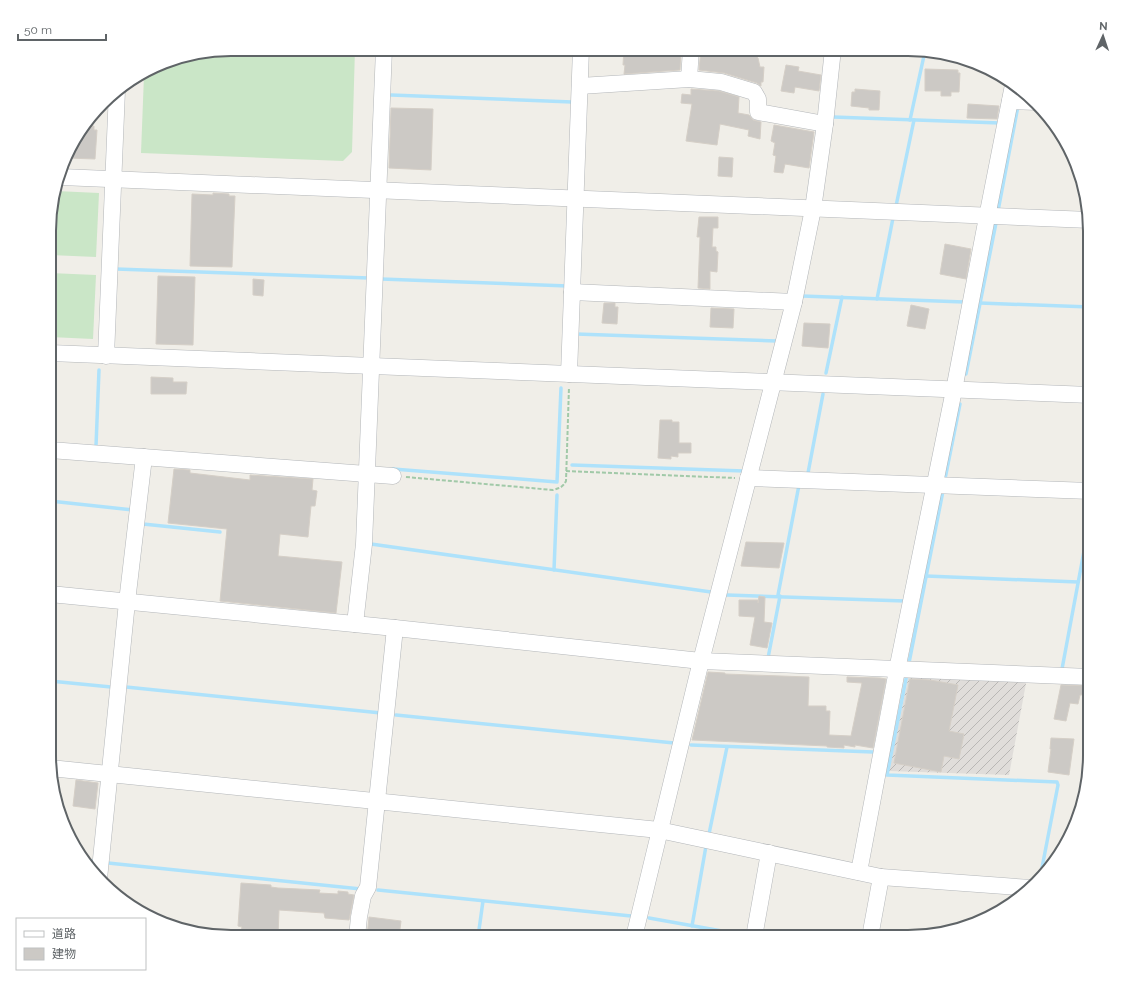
<svg xmlns="http://www.w3.org/2000/svg" width="1139" height="986" viewBox="0 0 1139 986" font-family="Raleway,'Noto Sans JP',sans-serif">
<style>
.industrial{fill:url(#industrial-furrows)}
.garden{fill:#cae6c7}
.lines{fill:none;stroke-linecap:round;stroke-linejoin:round}
.stream{stroke:#aee2fb;stroke-width:3.5}
.building{fill:#ccc9c5;stroke:#d5cfc7}
.minor-casing{stroke:#b3b6b9;stroke-width:17}
.path{stroke:#a1c9a8;stroke-width:2;stroke-dasharray:4 2;stroke-linecap:butt}
.minor{stroke:#fff;stroke-width:16}
.rim{fill:none;stroke:#5f6467;stroke-width:2}
</style>
<defs>
<pattern id="industrial-furrows" width="10" height="10" patternUnits="userSpaceOnUse"><rect width="10" height="10" fill="#e0ddda"/><path d="M-1 1l2-2M0 10L10 0M9 11l2-2" fill="none" stroke="#b9b7b5"/></pattern>
</defs>
<rect width="100%" height="100%" fill="#f0eee8"/>
<polygon class="industrial" points="909,674 1027,678 1009,775 889,771"/>
<g class="garden">
<polygon points="231,49 355,49 352,152 343,161 141,153 144,75 172,59"/>
<polygon points="56,191 99,193 96,257 50,255 51,207"/>
<polygon points="50,273 96,275 93,339 50,337"/>
</g>
<g class="lines">
<g class="stream">
<polyline points="391,95 572,102"/>
<polyline points="833,117 1000,123"/>
<polyline points="910,120 925,51"/>
<polyline points="896,206 914,120"/>
<polyline points="998,211 1018,106"/>
<polyline points="116,269 369,278"/>
<polyline points="381,279 568,286"/>
<polyline points="802,296 964,302"/>
<polyline points="877,299 893,218"/>
<polyline points="980,303 1090,307"/>
<polyline points="576,334 776,341"/>
<polyline points="826,373 842,297"/>
<polyline points="966,374 996,223"/>
<polyline points="96,446 99,370"/>
<polyline points="572,465 744,471"/>
<polyline points="393,469 557,482 561,388"/>
<polyline points="808,473 823,394"/>
<polyline points="947,479 945,479 960,404"/>
<polyline points="50,501 133,510"/>
<polyline points="143,524 220,532"/>
<polyline points="371,544 711,592"/>
<polyline points="554,570 557,495"/>
<polyline points="926,576 1078,582"/>
<polyline points="727,595 905,601"/>
<polyline points="778,595 799,485"/>
<polyline points="768,658 780,596"/>
<polyline points="909,663 943,491"/>
<polyline points="1062,669 1090,519"/>
<polyline points="907,674 887,775 1057,782 1058,785 1040,878"/>
<polyline points="50,681 111,687"/>
<polyline points="126,687 381,713"/>
<polyline points="396,715 674,743"/>
<polyline points="691,745 873,752"/>
<polyline points="709,834 727,747"/>
<polyline points="86,861 92,861"/>
<polyline points="108,863 361,889"/>
<polyline points="105,886 106,879"/>
<polyline points="378,890 631,916"/>
<polyline points="649,918 750,936"/>
<polyline points="692,926 706,846"/>
<polyline points="478,937 483,901"/>
</g>
</g>
<g class="building">
<polygon points="624,49 642,49 642,53 667,55 667,49 681,49 680,70 624,74 625,65 623,65"/>
<polygon points="701,49 757,49 757,57 758,58 760,67 764,67 763,82 761,82 761,86 757,83 724,73 699,70"/>
<polygon points="786,65 799,67 798,71 821,75 819,91 795,87 794,93 781,91"/>
<polygon points="925,69 958,70 958,73 960,73 959,92 951,92 951,96 941,96 941,91 925,91"/>
<polygon points="691,89 719,91 739,97 738,113 749,115 753,120 761,122 760,139 748,136 749,130 720,124 717,145 686,141 692,104 681,103 682,94 691,95"/>
<polygon points="855,89 880,91 879,110 869,110 869,108 851,106 852,92 855,92"/>
<polygon points="968,104 999,106 997,119 967,118"/>
<polygon points="391,108 433,109 431,170 389,168"/>
<polygon points="774,125 814,132 809,168 785,164 783,173 774,172 776,156 773,155 775,143 771,141"/>
<polygon points="85,126 94,126 94,130 97,130 95,159 67,158 73,140"/>
<polygon points="719,157 733,158 732,177 718,176"/>
<polygon points="213,193 229,194 229,196 235,196 232,267 190,266 192,194 213,195"/>
<polygon points="699,217 718,217 718,228 713,228 712,247 716,247 716,251 718,252 717,272 710,271 710,289 698,288 700,237 697,237"/>
<polygon points="945,244 971,249 966,279 940,274"/>
<polygon points="158,276 195,277 193,345 156,344"/>
<polygon points="253,279 264,280 263,296 253,295"/>
<polygon points="604,303 615,303 615,307 618,307 617,324 602,323"/>
<polygon points="911,305 929,309 925,329 907,326"/>
<polygon points="711,308 734,309 733,328 710,327"/>
<polygon points="804,323 830,324 828,348 802,346"/>
<polygon points="151,377 173,378 173,382 187,382 186,394 151,394"/>
<polygon points="660,420 672,420 672,422 679,422 679,443 691,443 691,453 678,453 678,457 671,456 671,459 658,458"/>
<polygon points="174,469 190,470 190,473 250,480 250,475 313,479 312,490 317,491 315,506 311,506 308,537 280,534 278,556 342,562 336,613 220,601 227,529 168,523"/>
<polygon points="746,542 784,543 779,568 741,566"/>
<polygon points="759,596 765,597 764,622 772,623 767,648 750,645 755,617 739,616 739,600 758,600 758,603"/>
<polygon points="708,672 725,673 725,674 809,677 808,706 826,706 826,711 830,711 829,735 851,736 862,683 847,682 847,677 880,678 886,679 873,748 855,745 855,747 844,745 844,748 827,747 827,746 692,740"/>
<polygon points="910,679 930,680 958,685 949,731 964,734 959,759 944,756 941,772 894,763"/>
<polygon points="1061,685 1090,686 1090,694 1080,695 1078,704 1070,703 1066,721 1054,719"/>
<polygon points="1051,738 1074,739 1069,775 1048,772 1051,749 1050,749"/>
<polygon points="76,780 98,783 95,809 73,806"/>
<polygon points="241,883 271,885 271,887 278,888 320,890 319,893 338,894 338,891 348,892 348,894 354,895 349,920 325,918 324,913 279,910 278,937 246,937 240,936 242,927 238,926"/>
<polygon points="369,917 401,921 399,937 367,937"/>
</g>
<g class="lines">
<defs>
<g id="minor">
<polyline points="689,79 691,49"/>
<polyline points="580,86 689,79 721,82 754,92 758,99 758,112 825,124"/>
<polyline points="1010,101 1037,102"/>
<polyline points="61,177 1090,220"/>
<polyline points="572,292 794,302"/>
<polyline points="50,353 1090,395"/>
<polyline points="106,356 117,90"/>
<polyline points="569,374 581,49"/>
<polyline points="50,450 393,476"/>
<polyline points="748,478 1090,491"/>
<polyline points="50,594 395,628 701,661 1090,677"/>
<polyline points="355,624 364,544 384,49"/>
<polyline points="50,768 659,830 881,877 1031,888"/>
<polyline points="859,872 897,670 954,390 987,217 1013,85"/>
<polyline points="99,879 127,602 144,457"/>
<polyline points="357,937 359,917 363,896 368,887 395,628"/>
<polyline points="634,937 701,661 794,302 813,209 825,124 833,49"/>
<polyline points="754,937 769,853"/>
<polyline points="870,937 881,877"/>
</g>
</defs>
<use href="#minor" class="minor-casing"/>
<g class="path">
<polyline points="566,471 735,478"/>
<path d="M406,477L553,490C560,488 563,487 566,481L569,387"/>
</g>
<use href="#minor" class="minor"/>
</g>
<path d="M0 0H1139V986H0ZM231 56H908A175 175 0 0 1 1083 231V755A175 175 0 0 1 908 930H231A175 175 0 0 1 56 755V231A175 175 0 0 1 231 56Z" fill="#fff" fill-rule="evenodd"/>
<path class="rim" d="M231 56H908A175 175 0 0 1 1083 231V755A175 175 0 0 1 908 930H231A175 175 0 0 1 56 755V231A175 175 0 0 1 231 56Z"/>
<rect x="16" y="918" width="130" height="52" fill="#ffffff" stroke="#bfc1c2"/>
<rect x="24" y="931" width="20" height="6" fill="#ffffff" stroke="#bfc1c2"/>
<text x="52" y="938" font-size="12" fill="#5f6467">道路</text>
<rect x="24" y="948" width="20" height="12" fill="#ccc9c5" stroke="#bfc1c2"/>
<text x="52" y="958" font-size="12" fill="#5f6467">建物</text>
<g transform="translate(1103 36) rotate(3)" stroke="#ffffff" stroke-width="3" paint-order="stroke">
<path d="M0-3L7 15L0 10L-7 15Z" fill="#5f6467"/>
<text y="-6" font-size="11" font-weight="bold" text-anchor="middle" fill="#5f6467">N</text>
</g>
<path d="M18 34v6h88v-6" fill="none" stroke="#5f6467" stroke-width="2"/>
<text x="24" y="34" font-size="12" fill="#5f6467" stroke="#ffffff" stroke-width="3" paint-order="stroke">50 m</text>
</svg>
